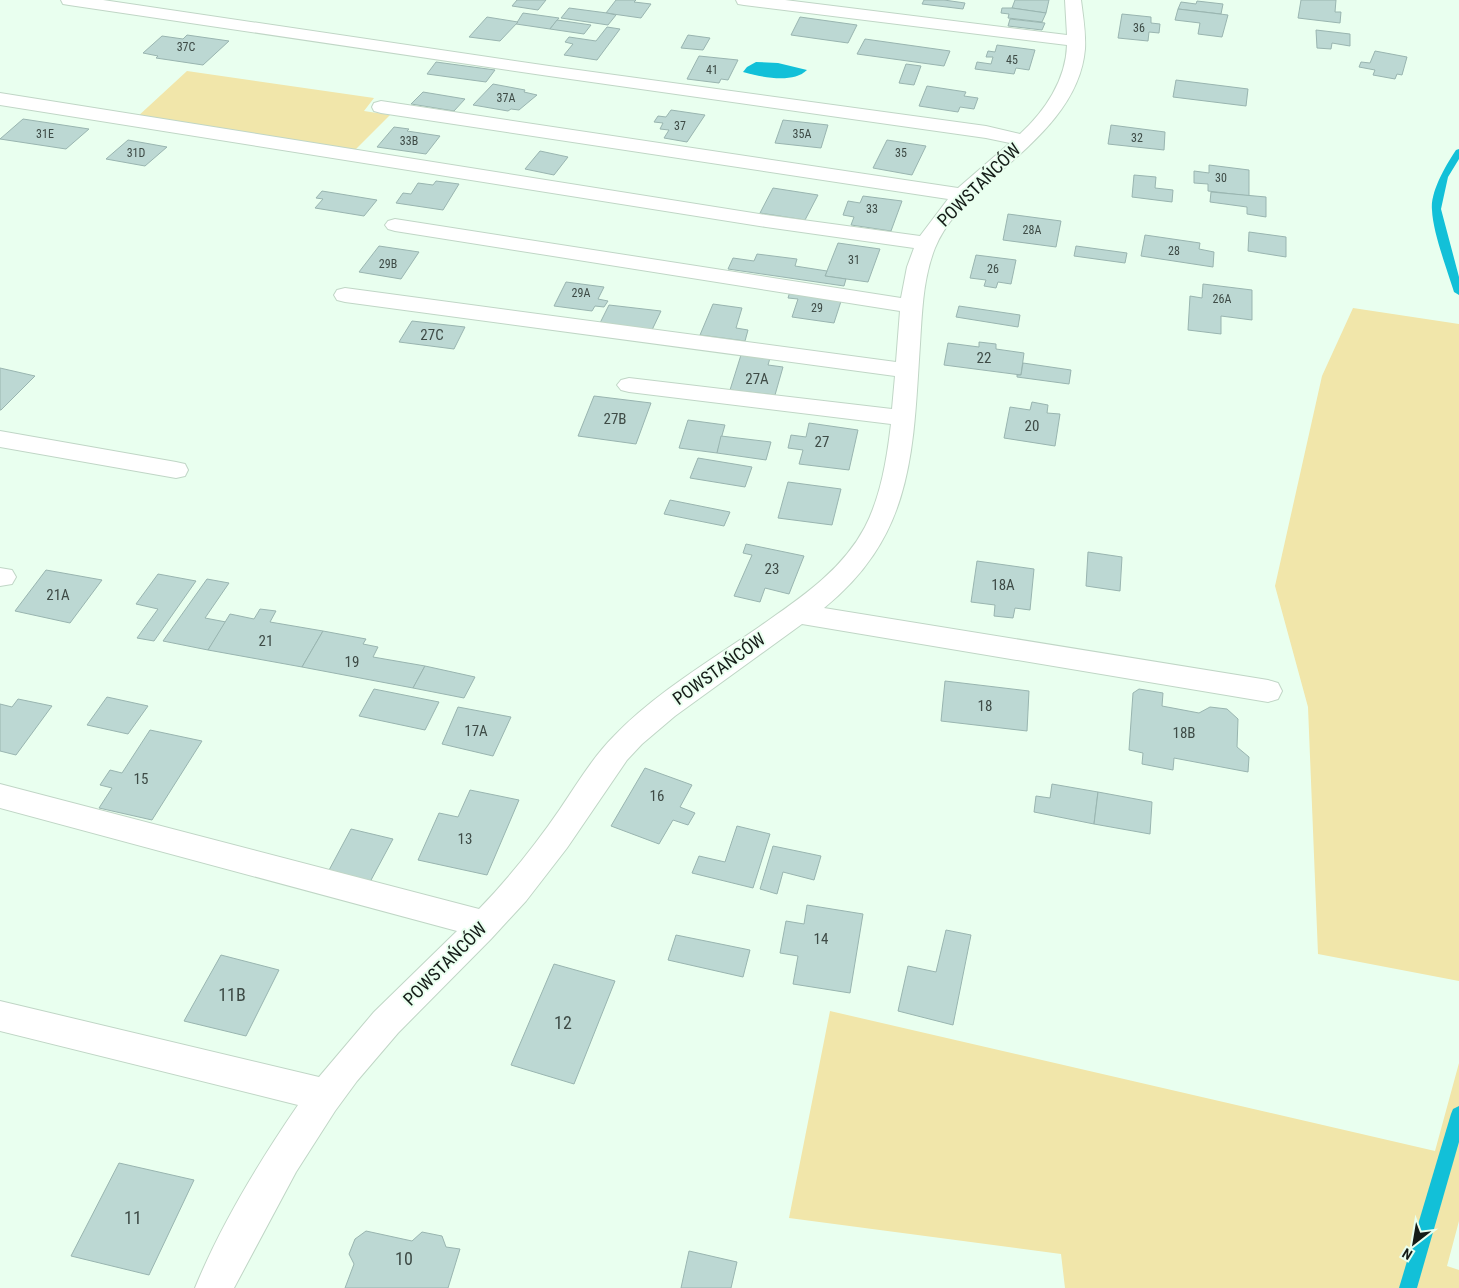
<svg xmlns="http://www.w3.org/2000/svg" width="1459" height="1288" viewBox="0 0 1459 1288" font-family="'Roboto Condensed',sans-serif">
<style>
.green{fill:#f1e6aa}
.water{fill:#12c0d8}
.lines{fill:none;stroke-linecap:round;stroke-linejoin:round}
.stream{fill:#12c0d8;fill-rule:evenodd}
.building{fill:#bcd8d3;stroke:#99b5b0}
.minor-casing{stroke:#c0d6c6;stroke-width:2}
.minor{fill:#fff;fill-rule:evenodd}
.labels{text-anchor:middle;stroke-width:4;stroke-linejoin:round;paint-order:stroke}
.far-number-label{font-size:12px;fill:#3e4b46}
.number-label{font-size:15px;fill:#3e4b46}
.street-label{font-size:18px;fill:#141c17;stroke:#e9ffef}
.near-number-label{font-size:18px;fill:#3e4b46}
</style>
<rect width="100%" height="100%" fill="#e9ffef"/>
<g class="green">
<polygon points="187,71 374,98 364,111 390,115 354,151 136,118"/>
<polygon points="1353,308 1459,324 1459,981 1318,954 1308,707 1275,586 1322,376"/>
<polygon points="830,1011 1435,1151 1459,1063 1459,1221 1447,1266 1459,1270 1459,1288 1065,1288 1061,1254 789,1218"/>
</g>
<path class="water" d="M756,62L778,63L807,70C793,84 761,77 743,72L747,67Z"/>
<g class="lines">
<g class="stream">
<path d="M1459,149V159L1448,177L1441,209L1459,277V295L1454,292C1447,269 1433,233 1432,210C1430,192 1446,165 1456,150Z"/>
<polygon points="1459,1106 1459,1142 1417,1288 1399,1288 1451,1114 1453,1109"/>
</g>
</g>
<g class="building">
<polygon points="517,0 546,0 538,10 512,6"/>
<polygon points="616,0 636,0 634,2 651,4 641,18 606,13"/>
<polygon points="924,0 944,0 965,3 963,9 922,4"/>
<polygon points="1015,0 1049,0 1046,13 1012,8"/>
<polygon points="1301,0 1336,0 1335,12 1341,12 1340,23 1298,18"/>
<polygon points="1197,1 1223,4 1221,14 1178,9 1181,2 1196,4"/>
<polygon points="569,8 607,13 616,15 608,25 561,18"/>
<polygon points="1002,8 1012,8 1046,13 1042,22 1008,18 1009,14 1001,13"/>
<polygon points="1178,9 1228,15 1222,37 1198,34 1200,23 1175,20"/>
<polygon points="523,13 559,18 550,29 516,24"/>
<polygon points="1122,14 1151,17 1151,23 1160,24 1159,33 1149,32 1148,41 1118,38"/>
<polygon points="487,17 518,22 500,41 469,37"/>
<polygon points="800,17 857,25 848,43 791,35"/>
<polygon points="1010,19 1045,23 1042,30 1008,26"/>
<polygon points="557,20 591,25 584,34 550,29"/>
<polygon points="607,27 620,29 597,60 564,55 573,44 565,42 569,37 596,41"/>
<polygon points="1316,30 1350,34 1350,46 1332,43 1331,49 1317,48"/>
<polygon points="187,35 229,41 203,65 156,58 158,56 143,53 162,36 183,39"/>
<polygon points="688,35 710,38 703,50 681,48"/>
<polygon points="865,39 950,51 944,66 857,54"/>
<polygon points="997,45 1035,50 1029,70 1016,68 1014,74 975,69 977,62 991,64 993,57 986,57 988,51 995,52"/>
<polygon points="1375,51 1407,57 1402,75 1397,74 1395,79 1373,75 1375,70 1359,67 1361,62 1370,63"/>
<polygon points="699,56 738,60 728,80 721,79 719,83 687,79"/>
<polygon points="436,62 495,70 486,82 427,74"/>
<polygon points="906,64 921,66 914,85 899,83"/>
<polygon points="1176,80 1248,89 1246,106 1173,97"/>
<polygon points="493,84 525,90 524,92 537,95 519,110 511,109 508,111 473,105"/>
<polygon points="927,86 966,92 964,96 978,98 974,109 960,107 958,112 919,106"/>
<polygon points="423,92 465,99 454,111 411,104"/>
<polygon points="671,110 705,115 687,142 664,138 669,130 660,129 663,123 654,122 658,116 666,117"/>
<polygon points="23,119 89,129 66,149 0,139"/>
<polygon points="783,120 828,125 821,148 775,143"/>
<polygon points="1111,125 1165,132 1164,150 1108,144"/>
<polygon points="394,127 409,129 407,131 440,136 426,154 377,147"/>
<polygon points="128,140 167,147 145,166 106,159"/>
<polygon points="887,140 926,146 912,175 873,168"/>
<polygon points="540,151 568,157 554,175 525,169"/>
<polygon points="1209,165 1249,170 1249,196 1208,191 1208,184 1194,183 1194,171 1209,173"/>
<polygon points="1134,175 1156,177 1155,188 1173,190 1172,202 1132,197"/>
<polygon points="436,181 459,184 443,210 396,203 403,193 411,194 418,183 433,185"/>
<polygon points="773,188 818,195 805,220 760,213"/>
<polygon points="322,191 377,200 364,216 315,208 323,199 316,198"/>
<polygon points="1211,192 1266,197 1266,217 1247,214 1247,207 1210,202"/>
<polygon points="863,196 902,201 891,231 851,225 854,217 843,215 848,201 860,203"/>
<polygon points="1008,214 1061,221 1056,247 1003,240"/>
<polygon points="1249,232 1286,237 1286,257 1248,251"/>
<polygon points="1145,235 1200,243 1199,249 1214,252 1213,267 1141,256"/>
<polygon points="838,243 880,249 868,282 825,276"/>
<polygon points="379,246 419,252 401,279 359,272"/>
<polygon points="1076,246 1127,253 1125,263 1074,256"/>
<polygon points="757,254 797,259 795,266 827,271 825,276 846,279 844,286 728,269 733,258 754,261"/>
<polygon points="976,255 1016,260 1011,284 998,282 996,288 984,286 986,280 970,278"/>
<polygon points="566,282 604,287 598,299 608,301 604,307 595,306 592,311 554,306"/>
<polygon points="1203,284 1252,290 1252,320 1221,316 1221,334 1188,330 1190,296 1202,298"/>
<polygon points="791,288 843,295 834,323 792,317 798,299 788,298"/>
<polygon points="713,304 742,308 736,328 748,330 745,341 700,335"/>
<polygon points="609,305 661,311 652,330 600,323"/>
<polygon points="959,306 1020,315 1018,327 956,317"/>
<polygon points="412,321 465,327 454,349 399,342"/>
<polygon points="979,342 996,344 996,349 1024,353 1021,375 944,365 948,343 979,347"/>
<polygon points="741,355 770,358 768,365 783,367 775,395 730,390"/>
<polygon points="1023,363 1071,370 1069,384 1017,377 1017,375 1021,375"/>
<polygon points="0,368 35,376 1,410 0,410"/>
<polygon points="594,396 651,403 636,444 578,436"/>
<polygon points="1032,402 1048,405 1047,413 1060,414 1055,446 1004,438 1010,407 1030,410"/>
<polygon points="688,420 725,425 717,453 679,448"/>
<polygon points="809,423 858,430 849,470 799,464 803,450 788,448 791,435 806,437"/>
<polygon points="721,436 771,442 766,460 717,453"/>
<polygon points="698,458 752,467 745,487 690,478"/>
<polygon points="788,482 841,489 832,525 778,518"/>
<polygon points="670,500 730,512 724,526 664,514"/>
<polygon points="746,544 804,556 789,594 765,588 760,602 734,596 752,555 743,553"/>
<polygon points="1088,552 1122,557 1120,591 1086,586"/>
<polygon points="977,561 1034,569 1030,610 1015,608 1013,618 994,616 995,605 971,602"/>
<polygon points="46,570 102,580 70,623 15,611"/>
<polygon points="158,574 196,581 154,641 137,638 158,609 136,604"/>
<polygon points="207,579 229,583 205,618 226,622 208,650 163,641"/>
<polygon points="260,609 276,611 270,622 323,631 302,667 208,650 230,614 254,619"/>
<polygon points="323,631 366,639 363,644 378,647 373,657 425,666 413,688 302,667"/>
<polygon points="425,666 475,677 464,698 413,688"/>
<polygon points="945,681 1029,691 1027,731 941,721"/>
<polygon points="374,689 439,702 425,730 359,716"/>
<polygon points="1139,689 1163,693 1162,706 1199,713 1210,707 1227,709 1238,719 1237,747 1249,757 1248,772 1174,758 1173,770 1142,764 1143,753 1129,750 1133,693"/>
<polygon points="107,697 148,706 128,734 87,725"/>
<polygon points="18,699 52,706 16,755 0,751 0,704 12,707"/>
<polygon points="458,707 511,717 493,756 442,744"/>
<polygon points="150,730 202,741 152,820 99,808 112,788 100,785 110,770 122,773"/>
<polygon points="645,768 692,785 680,807 695,813 688,825 673,820 659,844 611,826"/>
<polygon points="1052,784 1098,792 1094,824 1034,812 1036,796 1050,798"/>
<polygon points="470,790 519,800 487,875 418,860 439,813 458,817"/>
<polygon points="1098,792 1152,802 1150,834 1094,824"/>
<polygon points="737,826 770,834 753,888 692,873 699,856 725,862"/>
<polygon points="351,829 393,839 370,882 328,872"/>
<polygon points="773,846 821,856 814,880 783,872 777,894 760,889"/>
<polygon points="807,905 863,914 850,993 793,984 798,956 780,953 786,921 804,924"/>
<polygon points="946,930 971,935 953,1025 898,1011 908,966 936,972"/>
<polygon points="676,935 750,950 743,977 668,960"/>
<polygon points="221,955 279,970 246,1036 184,1021"/>
<polygon points="554,964 615,981 574,1084 511,1065"/>
<polygon points="119,1163 194,1180 149,1275 71,1256"/>
<polygon points="366,1231 412,1241 422,1232 442,1236 446,1247 460,1249 448,1288 345,1288 354,1264 349,1254 355,1239"/>
<polygon points="689,1251 737,1262 731,1288 681,1288"/>
</g>
<g class="lines">
<defs>
<g id="minor">
<path d="M61,0H103L549,66L986,126L1020,134C1045,111 1066,80 1067,45L744,5L738,4L736,0H785L1067,35L1065,0H1081C1083,16 1086,33 1085,49C1080,109 1025,149 984,186C965,203 945,223 935,248C923,278 922,312 920,344C913,451 914,535 824,608L1268,680L1278,683L1282,691L1278,699L1268,702L802,624L675,716L642,744L627,760L567,848L526,901L491,939L398,1033L357,1081L335,1111L296,1172L234,1288H195C221,1224 259,1162 298,1105L0,1031V1001L319,1077L374,1012L457,931L0,808V784L479,909C509,878 536,844 560,809C577,784 593,757 614,736C654,694 711,660 759,627C799,599 842,571 865,527C881,496 887,458 891,424L629,392L621,390L617,385L621,380L629,378L892,409L895,376L345,302L337,300L334,295L337,290L345,288L896,362L900,311L395,231L388,229L385,225L388,221L395,219L901,298L907,267L914,248L766,227L0,105V93L766,215L920,236L948,199L381,113L374,111L372,107L374,103L381,101L958,188L1010,143L986,138L549,76L69,5L63,4Z"/>
<polygon points="0,431 176,462 185,464 188,470 185,476 176,478 0,447"/>
<polygon points="0,568 12,570 16,577 12,584 0,586"/>
</g>
</defs>
<use href="#minor" class="minor-casing"/>
<use href="#minor" class="minor"/>
</g>
<g class="labels">
<g class="far-number-label">
<text x="1139" y="32">36</text>
<text x="186" y="51">37C</text>
<text x="1012" y="64">45</text>
<text x="712" y="74">41</text>
<text x="506" y="102">37A</text>
<text x="680" y="130">37</text>
<text x="45" y="138">31E</text>
<text x="802" y="138">35A</text>
<text x="1137" y="142">32</text>
<text x="409" y="145">33B</text>
<text x="136" y="157">31D</text>
<text x="901" y="157">35</text>
<text x="1221" y="182">30</text>
<text x="872" y="213">33</text>
<text x="1032" y="234">28A</text>
<text x="1174" y="255">28</text>
<text x="854" y="264">31</text>
<text x="388" y="268">29B</text>
<text x="993" y="273">26</text>
<text x="581" y="297">29A</text>
<text x="1222" y="303">26A</text>
<text x="817" y="312">29</text>
</g>
<g class="number-label">
<text x="432" y="340">27C</text>
<text x="984" y="363">22</text>
<text x="757" y="384">27A</text>
<text x="615" y="424">27B</text>
<text x="1032" y="431">20</text>
<text x="822" y="447">27</text>
<text x="772" y="574">23</text>
<text x="1003" y="590">18A</text>
<text x="58" y="600">21A</text>
<text x="266" y="646">21</text>
<text x="352" y="667">19</text>
<text x="985" y="711">18</text>
<text x="476" y="736">17A</text>
<text x="1184" y="738">18B</text>
<text x="141" y="784">15</text>
<text x="657" y="801">16</text>
<text x="465" y="844">13</text>
<text x="821" y="944">14</text>
</g>
<g class="street-label">
<text transform="translate(979 185) rotate(-45)" y="6">POWSTAŃCÓW</text>
<text transform="translate(719 669) rotate(-36)" y="6">POWSTAŃCÓW</text>
<text transform="translate(445 964) rotate(-45)" y="6">POWSTAŃCÓW</text>
</g>
<g class="near-number-label">
<text x="232" y="1001">11B</text>
<text x="563" y="1029">12</text>
<text x="133" y="1224">11</text>
<text x="404" y="1265">10</text>
</g>
</g>
<g transform="translate(1414 1243) rotate(211)" stroke="#e9ffef" stroke-width="4" paint-order="stroke">
<path d="M0-4L9 19L0 12L-9 19Z" fill="#141c17"/>
<text y="-8" font-size="14" font-weight="bold" text-anchor="middle" fill="#141c17">N</text>
</g>
</svg>
